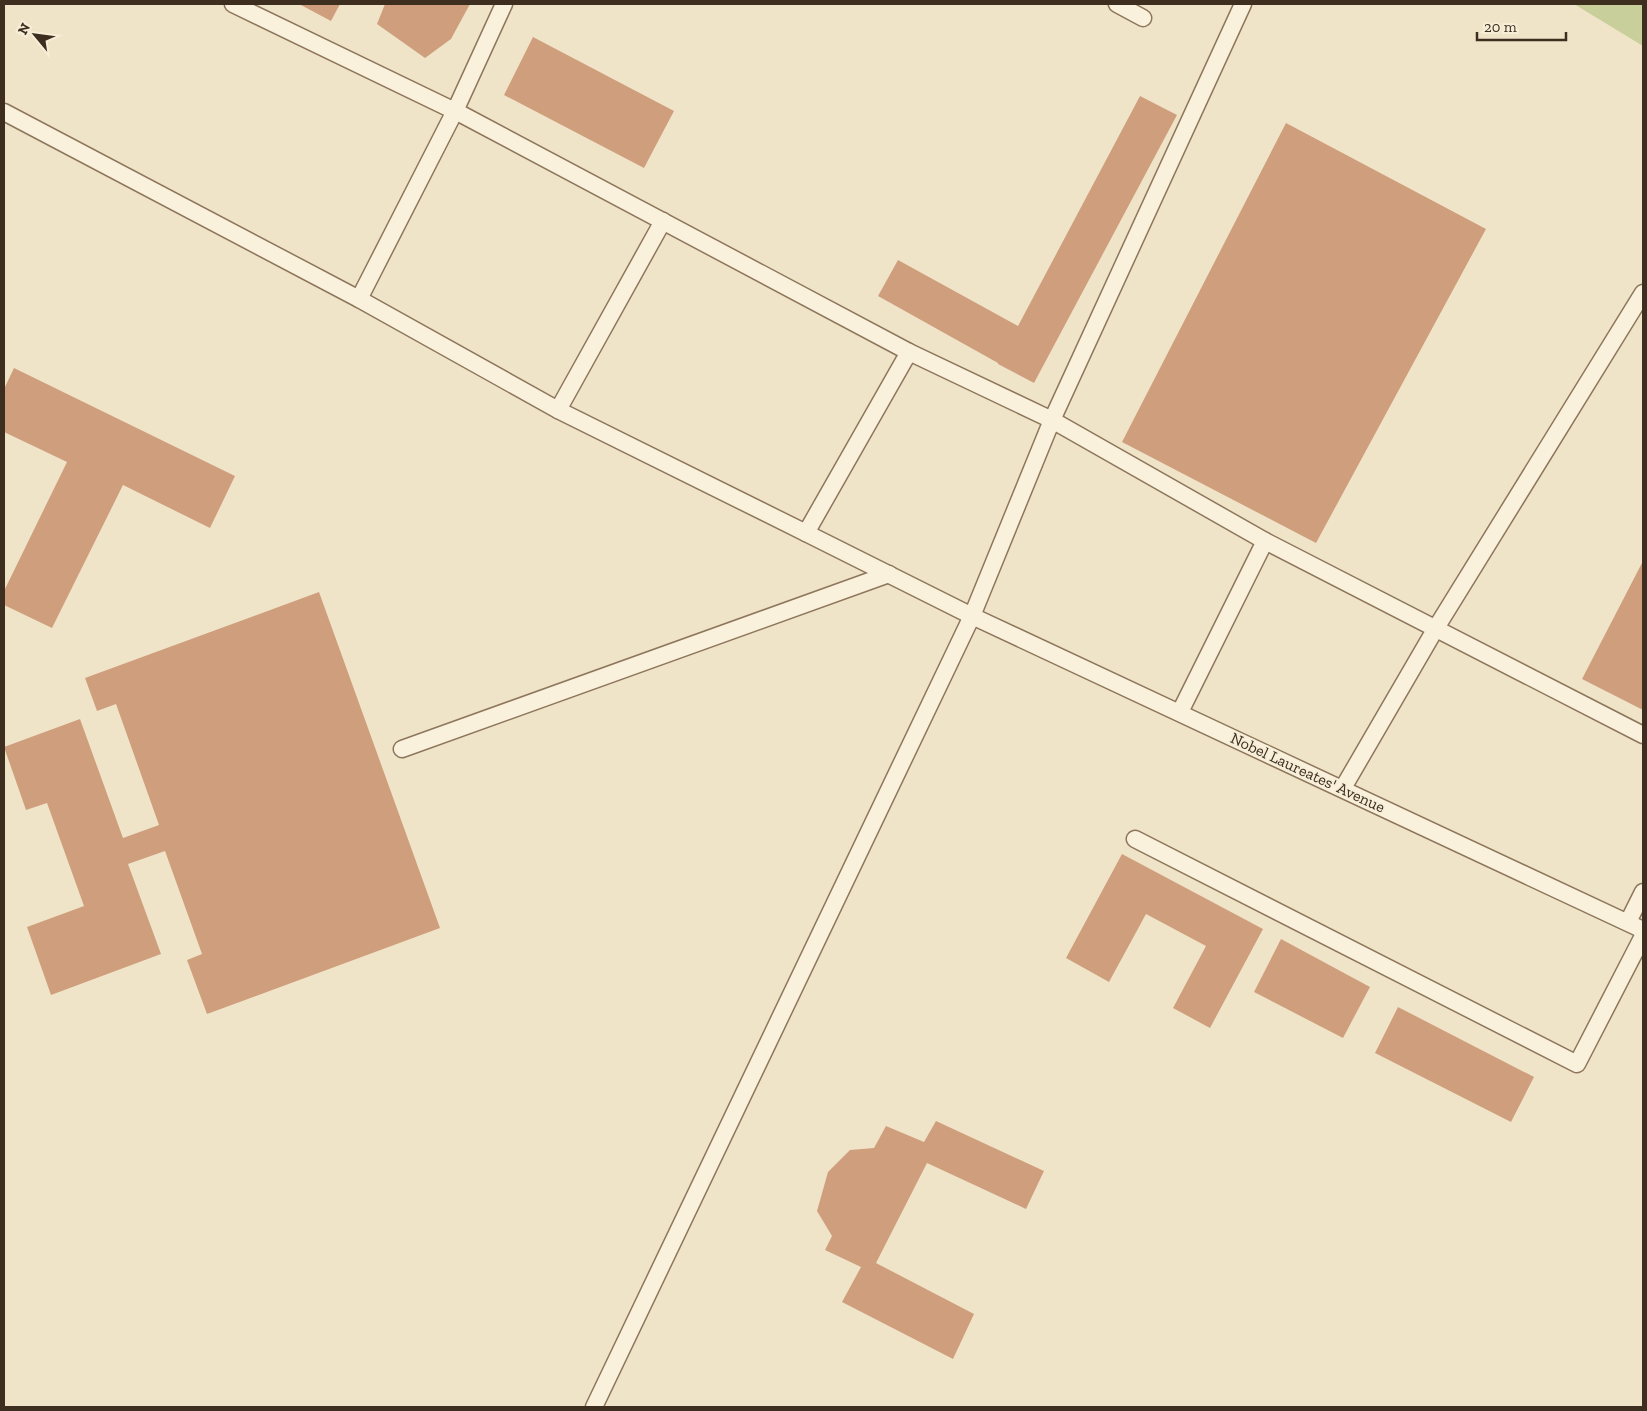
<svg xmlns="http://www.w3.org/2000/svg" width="1647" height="1411" viewBox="0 0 1647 1411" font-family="'Zilla Slab',serif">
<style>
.green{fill:#c9cf9b}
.building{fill:#cf9f7d}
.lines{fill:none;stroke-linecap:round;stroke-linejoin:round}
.service-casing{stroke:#8d765c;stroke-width:19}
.service{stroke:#faf1dc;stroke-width:16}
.labels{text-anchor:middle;stroke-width:4;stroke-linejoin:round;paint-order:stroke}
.street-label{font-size:16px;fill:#3d2e20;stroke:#f7eed8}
</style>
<rect width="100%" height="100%" fill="#f0e4c8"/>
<polygon class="green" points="1574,4 1643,4 1643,46"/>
<g class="building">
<polygon points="299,4 340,4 331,21"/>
<polygon points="385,4 470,4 451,39 425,58 377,24"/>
<polygon points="533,37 674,111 644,168 504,95"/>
<polygon points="1140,96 1177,115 1034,383 998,364 998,363 878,296 898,260 1018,326"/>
<polygon points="1286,123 1486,229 1316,543 1122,442"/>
<polygon points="14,368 235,476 210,528 123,485 52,628 4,605 4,591 67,462 4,432 4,389"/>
<polygon points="1643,561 1643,710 1582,679"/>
<polygon points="319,592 440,928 207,1014 187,960 202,954 165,851 128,864 161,954 51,995 27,927 84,906 47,803 26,810 4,747 80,719 123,838 159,825 116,704 97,711 85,678"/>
<polygon points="1122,854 1263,929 1210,1028 1173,1008 1206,946 1146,914 1109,982 1066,958"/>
<polygon points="1281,939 1370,987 1343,1038 1254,992"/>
<polygon points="1398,1007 1534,1077 1511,1122 1375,1053"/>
<polygon points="936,1121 1044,1171 1026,1209 927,1163 876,1263 974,1314 953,1359 842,1302 861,1267 825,1250 832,1236 817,1211 828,1172 850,1150 874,1148 886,1126 924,1142"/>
</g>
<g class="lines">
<defs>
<g id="service">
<polyline points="233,4 461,114 909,352 1052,420 1265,541 1643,735"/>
<polyline points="1117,4 1143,18"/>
<polyline points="4,112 359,299 558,410 806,533 972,616 1643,930"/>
<polyline points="359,299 455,111 504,4"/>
<polyline points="558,410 663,221"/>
<polyline points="806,533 909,352"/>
<polyline points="1180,712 1265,541"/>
<polyline points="402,749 889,574"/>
<polyline points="1343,788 1436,628 1643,293"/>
<polyline points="1135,839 1577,1064 1643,936"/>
<polyline points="1628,922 1643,892"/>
<polyline points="594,1407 972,616 1052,420 1243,4"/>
</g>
</defs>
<use href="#service" class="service-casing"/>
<use href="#service" class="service"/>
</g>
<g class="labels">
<g class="street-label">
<text transform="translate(1308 772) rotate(25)" y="6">Nobel Laureates' Avenue</text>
</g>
</g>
<rect width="1647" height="1411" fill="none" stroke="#3d2e20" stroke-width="10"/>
<g transform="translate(35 35) rotate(299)" stroke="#f7eed8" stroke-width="4" paint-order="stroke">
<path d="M0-4L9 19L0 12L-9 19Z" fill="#3d2e20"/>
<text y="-8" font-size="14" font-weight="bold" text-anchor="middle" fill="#3d2e20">N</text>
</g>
<path d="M1477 32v8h89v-8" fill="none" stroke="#3d2e20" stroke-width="2.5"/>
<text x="1484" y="32" font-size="15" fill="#3d2e20" stroke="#f7eed8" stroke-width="4" paint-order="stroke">20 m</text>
</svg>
